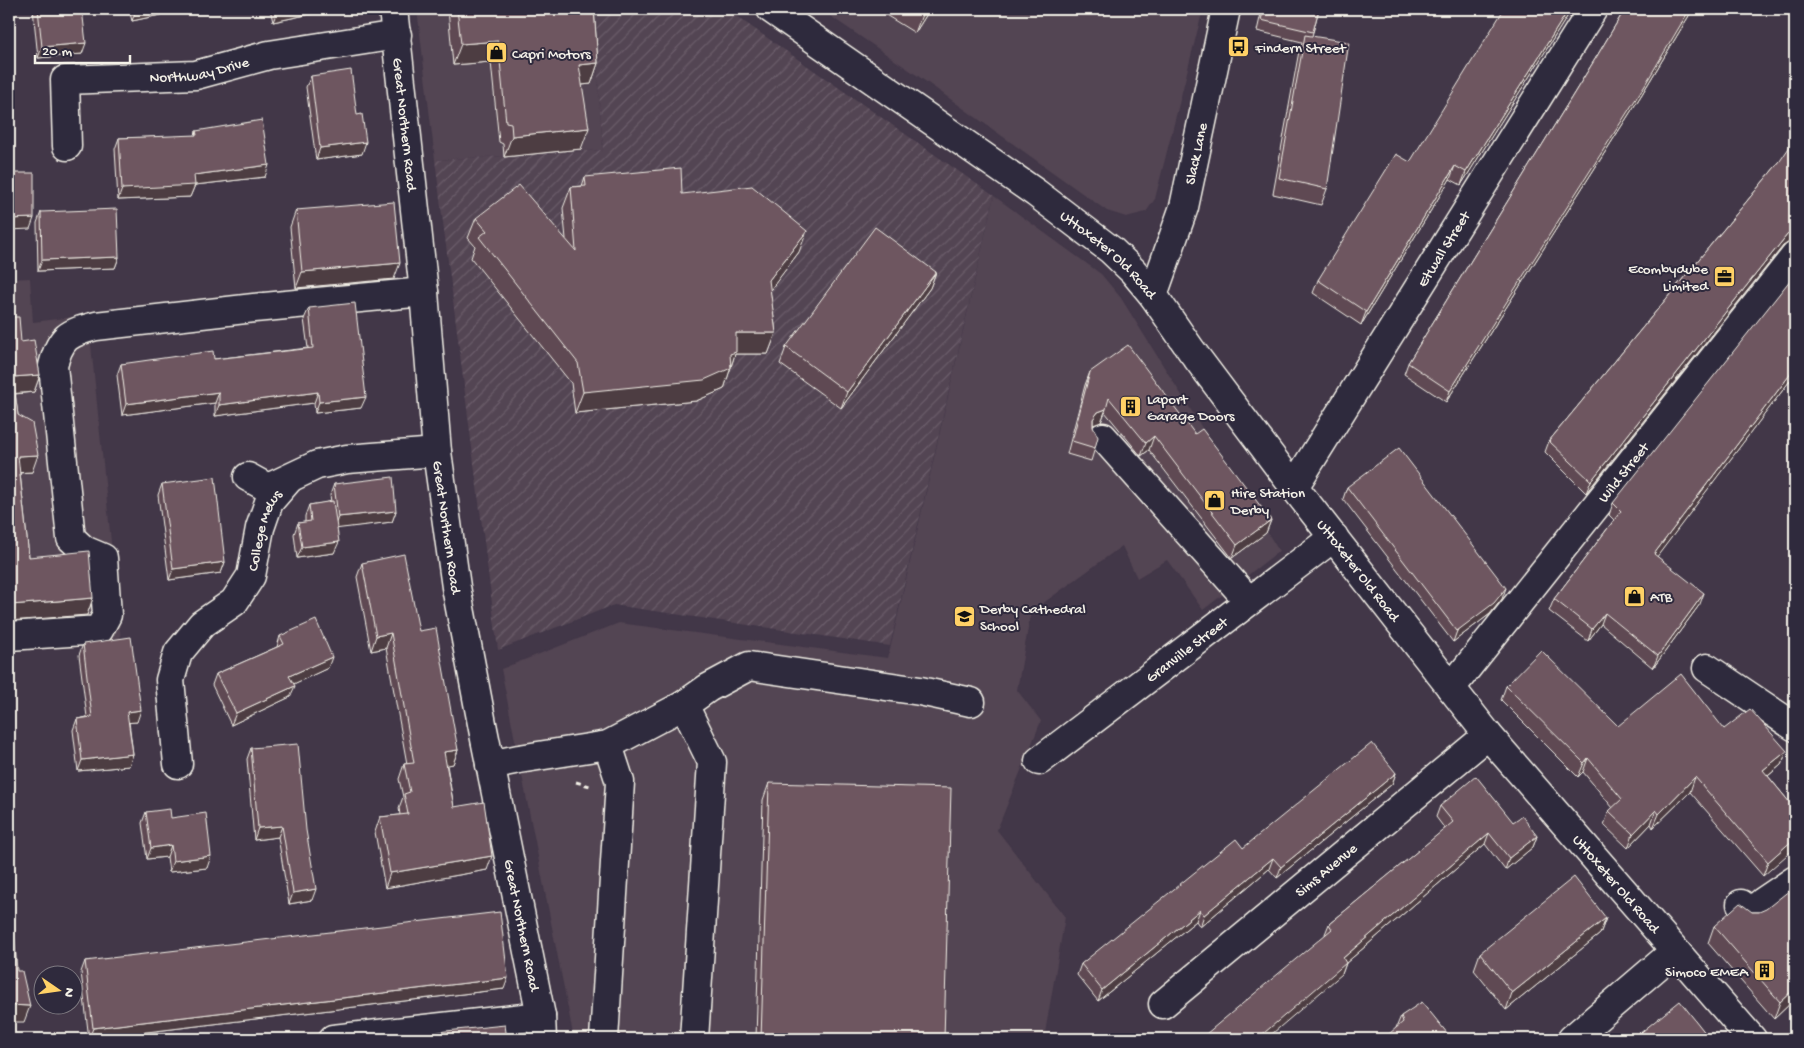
<svg xmlns="http://www.w3.org/2000/svg" width="1804" height="1048" viewBox="0 0 1804 1048" font-family="'Gochi Hand',sans-serif">
<style>
.built{fill:#524452}
.industrial{fill:url(#industrial-furrows)}
.lines{fill:none;stroke-linecap:round;stroke-linejoin:round}
.minor-casing{stroke:#f4f1e8;stroke-width:31}
.path{stroke:#f4f1e8;stroke-width:3;stroke-dasharray:5 4;stroke-linecap:butt}
.minor{stroke:#2f2a3d;stroke-width:28}
.wall{fill:#5f4a53;stroke:#f4f1e8}
.shaded-wall{fill:#4d3c43;stroke:#f4f1e8}
.building{fill:#6e5660;stroke:#f4f1e8}
.labels{text-anchor:middle;stroke-width:4;stroke-linejoin:round;paint-order:stroke}
.poi-label{font-size:15px;fill:#f4f1e8;stroke:#2f2a3d;text-anchor:start}
.street-label{font-size:15px;fill:#f4f1e8;stroke:#2f2a3d}
</style>
<defs>
<pattern id="industrial-furrows" width="10" height="10" patternUnits="userSpaceOnUse" patternTransform="scale(1.25)"><rect width="10" height="10" fill="#524452"/><path d="M-1 1l2-2M0 10L10 0M9 11l2-2" fill="none" stroke="#6c5f6b"/></pattern>
</defs>
<rect width="100%" height="100%" fill="#423748"/>
<filter id="ink" filterUnits="userSpaceOnUse"><feTurbulence type="fractalNoise" baseFrequency=".02" numOctaves="2"/><feDisplacementMap in="SourceGraphic" scale="10" xChannelSelector="R" yChannelSelector="G"/><feConvolveMatrix kernelMatrix="1 2 1 2 8 2 1 2 1" color-interpolation-filters="sRGB"/></filter>
<g filter="url(#ink)">
<g class="built">
<polygon points="417,9 593,9 603,150 435,160"/>
<polygon points="820,9 1203,9 1155,199 1146,212 1126,217 1107,211 918,76"/>
<polygon points="994,196 1101,274 1121,298 1279,551 1203,610 1167,560 1137,578 1122,546 1031,612 1017,690 1041,721 997,830 1065,917 1044,1039 574,1039 501,669 619,623 888,658"/>
<polygon points="30,278 33,322 88,315 121,640 9,641 9,279"/>
</g>
<polygon class="industrial" points="593,9 726,9 994,196 890,646 614,605 498,650 435,160 603,150"/>
<g class="lines">
<defs>
<g id="minor">
<path id="s1" d="M393,9L424,292L437,452L456,587L483,729L541,1016L542,1039"/>
<path id="s2" d="M771,9L1036,193L1111,250L1133,271L1153,295L1191,350L1294,487L1488,735L1752,1039"/>
<path id="s3" d="M67,146L65,80L196,75L269,55L397,35"/>
<path id="s4" d="M1153,295L1184,207L1226,9"/>
<polyline points="1103,437 1249,601"/>
<polyline points="248,477 268,488 317,465 347,459 437,452"/>
<path id="s5" d="M1294,487L1593,9"/>
<path d="M9,636L99,630L107,615L103,558L84,550L71,538L53,366C60,337 68,333 96,326L254,308L424,292"/>
<polyline points="1707,668 1795,727"/>
<path id="s6" d="M1451,688L1795,256"/>
<polyline points="684,705 712,762 694,1039"/>
<path id="s7" d="M1039,761L1334,537"/>
<path id="s8" d="M178,764L170,680L178,653L202,624L234,602L251,576L260,528L269,502L288,480"/>
<polyline points="490,765 519,759 608,745 684,705 708,688 749,666 920,691 971,702"/>
<polyline points="1741,904 1750,913 1764,901 1795,880"/>
<path id="s9" d="M1163,1004L1488,735"/>
<polyline points="333,1039 541,1016"/>
<polyline points="604,1039 620,782 608,745"/>
<polyline points="1572,1039 1675,951"/>
</g>
</defs>
<use href="#minor" class="minor-casing"/>
<polyline class="path" points="576,782 590,786"/>
<use href="#minor" class="minor"/>
</g>
<g class="wall">
<polygon points="33,9 82,9 82,54 38,58"/>
<polygon points="129,9 188,9 132,21"/>
<polygon points="270,9 322,9 320,12 273,22"/>
<polygon points="448,9 594,9 598,63 591,84 582,85 581,149 504,157 503,144 499,142 491,62 453,65"/>
<polygon points="876,9 930,9 915,33"/>
<polygon points="1262,9 1319,9 1312,36 1327,189 1321,205 1273,194 1299,51 1302,42 1257,31"/>
<polygon points="1572,9 1461,185 1450,179 1361,325 1313,293 1318,280 1410,162"/>
<polygon points="1625,9 1693,9 1642,94 1446,402 1404,374 1408,363 1597,56"/>
<polygon points="311,76 362,154 316,160 306,87"/>
<polygon points="196,131 265,177 195,185 190,197 118,200 115,149 119,138 195,136"/>
<polygon points="1780,161 1789,242 1783,246 1586,493 1545,452 1549,441"/>
<polygon points="585,177 682,194 799,252 770,290 776,333 768,354 735,354 724,389 696,401 575,413 571,383 471,258 475,246 468,238 476,218 566,239 563,208 571,187 582,186"/>
<polygon points="296,210 394,279 296,288 290,227"/>
<polygon points="41,212 119,257 115,268 38,271 37,223"/>
<polygon points="936,272 930,288 841,408 780,364 786,347"/>
<polygon points="309,308 361,408 315,413 314,403 215,416 215,403 122,415 117,375 121,364 214,359 308,348 304,319"/>
<polygon points="9,317 21,342 40,375 34,392 15,394 18,415 32,472 20,473 29,557 93,598 87,615 9,621"/>
<polygon points="1090,372 1195,434 1271,520 1266,533 1232,558 1149,450 1141,456 1105,412 1101,422 1093,425 1095,448 1091,461 1067,454 1085,385"/>
<polygon points="1795,374 1657,556 1700,604 1653,668 1601,624 1588,641 1549,611 1554,599 1614,520 1609,515 1613,503"/>
<polygon points="162,484 225,562 221,573 169,580 158,495"/>
<polygon points="334,484 396,511 392,522 337,528 334,553 297,558 294,534 298,523 305,522 305,516 309,505 331,502 330,495"/>
<polygon points="1347,487 1502,599 1490,614 1453,642 1343,499"/>
<polygon points="362,563 419,631 458,750 453,764 447,765 454,807 487,870 385,888 375,832 380,817 400,815 399,808 403,797 399,779 404,764 407,764 386,648 371,651 357,577"/>
<polygon points="280,636 328,668 293,684 290,697 231,725 212,685 216,674 277,647"/>
<polygon points="83,644 137,722 129,722 133,754 129,766 78,771 73,730 77,719 87,717 79,655"/>
<polygon points="1506,686 1618,726 1724,729 1787,751 1781,765 1768,776 1795,809 1763,876 1690,792 1653,828 1651,824 1628,848 1604,825 1609,811 1613,808 1583,772 1578,777 1501,700"/>
<polygon points="251,748 312,900 289,904 278,837 254,840 247,759"/>
<polygon points="1396,773 1392,784 1277,878 1269,869 1200,927 1196,921 1098,1001 1077,975 1081,964 1243,848"/>
<polygon points="769,783 944,1039 756,1039 763,800"/>
<polygon points="1440,806 1513,822 1537,836 1533,847 1505,870 1485,844 1346,963 1342,974 1325,934 1329,924 1445,829 1436,817"/>
<polygon points="146,812 171,818 207,868 169,872 167,857 147,859 142,823"/>
<polygon points="1752,912 1759,912 1795,999 1774,1019 1708,943 1714,926"/>
<polygon points="1606,918 1600,934 1506,1010 1474,970 1480,953"/>
<polygon points="85,961 504,989 89,1039 81,972"/>
<polygon points="1401,1016 1452,1039 1396,1028"/>
</g>
<g class="shaded-wall">
<polygon points="141,9 188,9 132,21 136,10"/>
<polygon points="278,9 322,9 320,12 273,22"/>
<polygon points="925,9 930,9 915,33 923,12"/>
<polygon points="1569,9 1572,9 1461,185 1466,172"/>
<polygon points="1690,9 1693,9 1642,94 1446,402 1450,391"/>
<polygon points="498,41 491,62 453,65 461,44"/>
<polygon points="86,43 82,54 38,58 42,47"/>
<polygon points="598,63 591,84 572,86 579,65"/>
<polygon points="589,128 581,149 504,157 512,136"/>
<polygon points="366,142 362,154 316,160 320,148"/>
<polygon points="269,165 265,177 195,185 190,197 118,200 122,189 194,175"/>
<polygon points="1455,166 1450,179 1361,325 1366,312"/>
<polygon points="34,218 30,229 9,230 9,219"/>
<polygon points="1793,230 1795,230 1795,241 1789,242 1783,246 1586,493 1591,481 1787,235"/>
<polygon points="807,231 799,252 762,301 769,280"/>
<polygon points="119,257 115,268 38,271 42,260"/>
<polygon points="400,263 394,279 296,288 302,272"/>
<polygon points="936,272 930,288 841,408 847,392"/>
<polygon points="736,333 776,333 768,354 735,354 724,389 696,401 575,413 583,392 730,354"/>
<polygon points="1795,368 1795,374 1650,566 1654,554"/>
<polygon points="40,375 34,392 9,394 13,377"/>
<polygon points="219,392 215,403 122,415 126,404"/>
<polygon points="318,392 314,403 215,416 219,405"/>
<polygon points="366,397 361,408 315,413 319,402"/>
<polygon points="1106,409 1101,422 1093,425 1093,419 1098,412"/>
<polygon points="1154,436 1149,450 1141,456 1146,443"/>
<polygon points="38,455 32,472 12,473 18,456"/>
<polygon points="396,511 392,522 334,529 338,517"/>
<polygon points="1271,520 1266,533 1232,558 1237,545"/>
<polygon points="339,542 334,553 297,558 302,547"/>
<polygon points="225,562 221,573 169,580 173,569"/>
<polygon points="1506,588 1502,599 1490,614 1453,642 1457,631"/>
<polygon points="1704,593 1700,604 1653,668 1658,656"/>
<polygon points="93,598 87,615 9,621 9,611 11,605"/>
<polygon points="1605,613 1601,624 1588,641 1592,629"/>
<polygon points="391,633 386,648 371,651 376,636"/>
<polygon points="332,657 328,668 285,688 289,676"/>
<polygon points="295,686 290,697 231,725 236,713"/>
<polygon points="141,710 137,722 123,723 127,712"/>
<polygon points="458,750 453,764 439,767 444,752"/>
<polygon points="1787,751 1781,765 1757,785 1763,770"/>
<polygon points="133,754 129,766 78,771 82,760"/>
<polygon points="1588,758 1583,772 1578,777 1584,763"/>
<polygon points="1396,773 1392,784 1277,878 1281,867"/>
<polygon points="1695,777 1690,792 1653,828 1659,814"/>
<polygon points="1656,810 1651,824 1628,848 1633,834"/>
<polygon points="282,826 278,837 254,840 258,828"/>
<polygon points="1489,833 1485,844 1346,963 1342,974 1266,1039 1257,1039 1343,958"/>
<polygon points="1537,836 1533,847 1505,870 1509,858"/>
<polygon points="1795,838 1795,848 1763,876 1768,862"/>
<polygon points="171,845 167,857 147,859 151,848"/>
<polygon points="211,856 207,868 169,872 173,861"/>
<polygon points="492,856 487,870 385,888 390,873"/>
<polygon points="1273,858 1269,869 1200,927 1204,915"/>
<polygon points="316,889 312,900 289,904 293,893"/>
<polygon points="1200,910 1196,921 1098,1001 1102,990"/>
<polygon points="1606,918 1600,934 1506,1010 1512,993"/>
<polygon points="508,978 504,989 89,1039 93,1028"/>
<polygon points="1795,988 1795,999 1774,1019 1780,1002"/>
<polygon points="9,1005 30,1006 24,1022 9,1022"/>
</g>
<g class="building">
<polygon points="38,9 82,9 86,43 42,47"/>
<polygon points="457,9 594,9 598,63 579,65 589,128 512,136 511,123 506,122 498,41 461,44"/>
<polygon points="918,9 925,9 923,12"/>
<polygon points="1264,9 1319,9 1313,32 1261,20"/>
<polygon points="1504,9 1569,9 1466,172 1455,166 1366,312 1318,280 1396,154 1410,162"/>
<polygon points="1625,9 1690,9 1646,83 1450,391 1408,363 1597,56"/>
<polygon points="1305,35 1349,42 1327,189 1279,178"/>
<polygon points="351,70 357,115 362,114 366,142 320,148 311,76"/>
<polygon points="262,120 269,165 194,175 195,185 122,189 119,138 197,135 196,131"/>
<polygon points="1795,139 1795,230 1793,230 1787,235 1591,481 1549,441 1780,161"/>
<polygon points="681,168 682,194 752,186 807,231 769,280 776,333 736,333 736,352 730,354 731,368 704,380 583,392 578,363 479,237 487,231 476,218 519,185 576,251 571,187 586,186 585,177"/>
<polygon points="9,173 34,173 34,218 9,219"/>
<polygon points="394,202 400,263 302,272 296,210"/>
<polygon points="117,209 119,257 42,260 41,212"/>
<polygon points="875,227 936,272 847,392 786,347"/>
<polygon points="1795,274 1795,368 1654,554 1704,593 1658,656 1605,613 1592,629 1554,599 1621,511 1613,503"/>
<polygon points="355,303 366,397 319,402 318,392 219,405 219,392 126,404 121,364 213,351 214,359 313,348 309,308"/>
<polygon points="9,317 19,317 21,342 34,340 40,375 13,377 18,415 32,423 38,455 18,456 29,557 89,551 93,598 11,605 10,600 9,600"/>
<polygon points="1128,345 1195,434 1202,429 1271,520 1237,545 1154,436 1146,443 1109,398 1106,409 1098,412 1093,419 1093,427 1098,437 1095,448 1072,441 1090,372"/>
<polygon points="1399,448 1506,588 1494,603 1457,631 1347,487"/>
<polygon points="215,477 225,562 173,569 162,484"/>
<polygon points="393,477 396,511 338,517 334,484"/>
<polygon points="333,501 339,542 302,547 298,523 311,521 309,505"/>
<polygon points="404,554 419,631 436,628 458,750 444,752 454,807 484,802 492,856 390,873 380,817 408,814 404,794 410,792 404,764 414,763 391,633 376,636 362,563"/>
<polygon points="316,620 332,657 289,676 295,686 236,713 216,674 284,644 280,636"/>
<polygon points="131,637 141,710 127,712 133,754 82,760 77,719 92,717 83,644"/>
<polygon points="1541,650 1618,726 1681,674 1724,729 1750,709 1787,751 1763,770 1795,809 1795,838 1768,862 1695,777 1659,814 1656,810 1633,834 1609,811 1622,799 1588,758 1584,763 1506,686"/>
<polygon points="1372,743 1396,773 1281,867 1273,858 1204,915 1200,910 1102,990 1081,964 1236,839 1243,848"/>
<polygon points="298,744 306,830 316,889 293,893 282,826 258,828 251,748"/>
<polygon points="1476,776 1513,822 1522,816 1537,836 1509,858 1489,833 1343,958 1346,963 1257,1039 1200,1039 1332,929 1329,924 1453,822 1440,806"/>
<polygon points="769,783 951,788 944,1039 761,1039"/>
<polygon points="170,809 171,818 206,813 211,856 173,861 171,845 151,848 146,812"/>
<polygon points="9,862 17,971 22,971 30,1006 9,1005"/>
<polygon points="1574,877 1606,918 1512,993 1480,953"/>
<polygon points="1795,886 1795,988 1780,1002 1714,926 1740,903 1752,912 1759,912 1766,909"/>
<polygon points="500,912 508,978 93,1028 85,961"/>
<polygon points="1680,1001 1710,1039 1633,1039"/>
<polygon points="1422,1002 1452,1039 1383,1039 1403,1022 1401,1016"/>
<polygon points="505,1025 507,1039 393,1039 446,1031"/>
</g>
</g>
<defs>
<symbol id="bus-square" viewBox="-11 -11 22 22"><rect x="-9" y="-9" width="18" height="18" rx="4" fill="#ffd166" stroke="#2f2a3d"/><path d="M-5-6H5V4H4V6H2V4H-2V6H-4V4H-5ZM-3.5-4V0h7V-4ZM-3.5 1.2v1.5H-2V1.2ZM2 1.2v1.5H3.5V1.2Z" fill="#111"/></symbol>
<symbol id="shop-square" viewBox="-11 -11 22 22"><rect x="-9" y="-9" width="18" height="18" rx="4" fill="#ffd166" stroke="#2f2a3d"/><path d="M-5-2.5h2.3a2.7 3.5 0 0 1 5.4 0H5L5.5 6h-11ZM-1.5-2.5h3a1.5 2.3 0 0 0-3 0Z" fill="#111"/></symbol>
<symbol id="office-square" viewBox="-11 -11 22 22"><rect x="-9" y="-9" width="18" height="18" rx="4" fill="#ffd166" stroke="#2f2a3d"/><path d="M-6-3h4V-5.5h4V-3h4V5H-6ZM-1-4.5V-3h2v-1.5ZM-6 0V1H6V0Z" fill="#111"/></symbol>
<symbol id="building-square" viewBox="-11 -11 22 22"><rect x="-9" y="-9" width="18" height="18" rx="4" fill="#ffd166" stroke="#2f2a3d"/><path d="M-4-6H4V6H1V3H-1V6H-4ZM-2.5-4.3h1.7v1.8h-1.7ZM.8-4.3h1.7v1.8H.8ZM-2.5-1h1.7V.8h-1.7ZM.8-1h1.7V.8H.8Z" fill="#111"/></symbol>
<symbol id="school-square" viewBox="-11 -11 22 22"><rect x="-9" y="-9" width="18" height="18" rx="4" fill="#ffd166" stroke="#2f2a3d"/><path d="M0-5L7-2L0 1L-7-2ZM-4 1L0 2.5L4 1V4Q0 6-4 4Z" fill="#111"/></symbol>
</defs>
<g fill-rule="evenodd">
<use href="#bus-square" x="1226" y="34" width="25" height="25"/>
<use href="#shop-square" x="484" y="40" width="25" height="25"/>
<use href="#office-square" x="1712" y="264" width="25" height="25"/>
<use href="#building-square" x="1118" y="394" width="25" height="25"/>
<use href="#shop-square" x="1202" y="488" width="25" height="25"/>
<use href="#shop-square" x="1622" y="584" width="25" height="25"/>
<use href="#school-square" x="952" y="604" width="25" height="25"/>
<use href="#building-square" x="1752" y="958" width="25" height="25"/>
</g>
<g class="labels">
<g class="poi-label">
<text x="1255" y="52">Findern Street</text>
<text x="512" y="58">Capri Motors</text>
<text x="1708" y="273" text-anchor="end">Ecombydube<tspan x="1708" dy="17">Limited</tspan></text>
<text x="1147" y="403">Laport<tspan x="1147" dy="17">Garage Doors</tspan></text>
<text x="1231" y="497">Hire Station<tspan x="1231" dy="17">Derby</tspan></text>
<text x="1650" y="601">ATB</text>
<text x="980" y="613">Derby Cathedral<tspan x="980" dy="17">School</tspan></text>
<text x="1748" y="976" text-anchor="end">Simoco EMEA</text>
</g>
<g class="street-label">
<text dy="5" stroke="none"><textPath href="#s3" startOffset="201">Northway Drive</textPath></text>
<text dy="5" stroke="none"><textPath href="#s1" startOffset="116">Great Northern Road</textPath></text>
<text dy="5" stroke="none"><textPath href="#s4" startOffset="148">Slack Lane</textPath></text>
<text dy="5" stroke="none"><textPath href="#s5" startOffset="281">Etwall Street</textPath></text>
<text dy="5" stroke="none"><textPath href="#s2" startOffset="418">Uttoxeter Old Road</textPath></text>
<text dy="5" stroke="none"><textPath href="#s6" startOffset="276">Wild Street</textPath></text>
<text dy="5" stroke="none"><textPath href="#s1" startOffset="521">Great Northern Road</textPath></text>
<text dy="5" stroke="none"><textPath href="#s8" startOffset="268">College Mews</textPath></text>
<text dy="5" stroke="none"><textPath href="#s2" startOffset="822">Uttoxeter Old Road</textPath></text>
<text dy="5" stroke="none"><textPath href="#s7" startOffset="185">Granville Street</textPath></text>
<text dy="5" stroke="none"><textPath href="#s9" startOffset="211">Sims Avenue</textPath></text>
<text dy="5" stroke="none"><textPath href="#s2" startOffset="1228">Uttoxeter Old Road</textPath></text>
<text dy="5" stroke="none"><textPath href="#s1" startOffset="926">Great Northern Road</textPath></text>
</g>
</g>
<rect width="1804" height="1048" fill="none" stroke="#2f2a3d" stroke-width="30"/>
<rect x="15" y="15" width="1774" height="1018" fill="none" stroke="#f4f1e8" stroke-width="2" filter="url(#ink)"/>
<g transform="translate(58 990) rotate(103)"><circle r="24" fill="#2f2a3d" stroke="#7e7a81"/>
<path d="M0-4L9 19L0 12L-9 19Z" fill="#ffd166"/>
<text y="-8" font-size="14" font-weight="bold" text-anchor="middle" fill="#f4f1e8">N</text>
</g>
<path d="M35 55v8h95v-8" fill="none" stroke="#f4f1e8" stroke-width="2.5"/>
<text x="42" y="55" font-size="15" fill="#f4f1e8" stroke="#2f2a3d" stroke-width="4" paint-order="stroke">20 m</text>
</svg>
